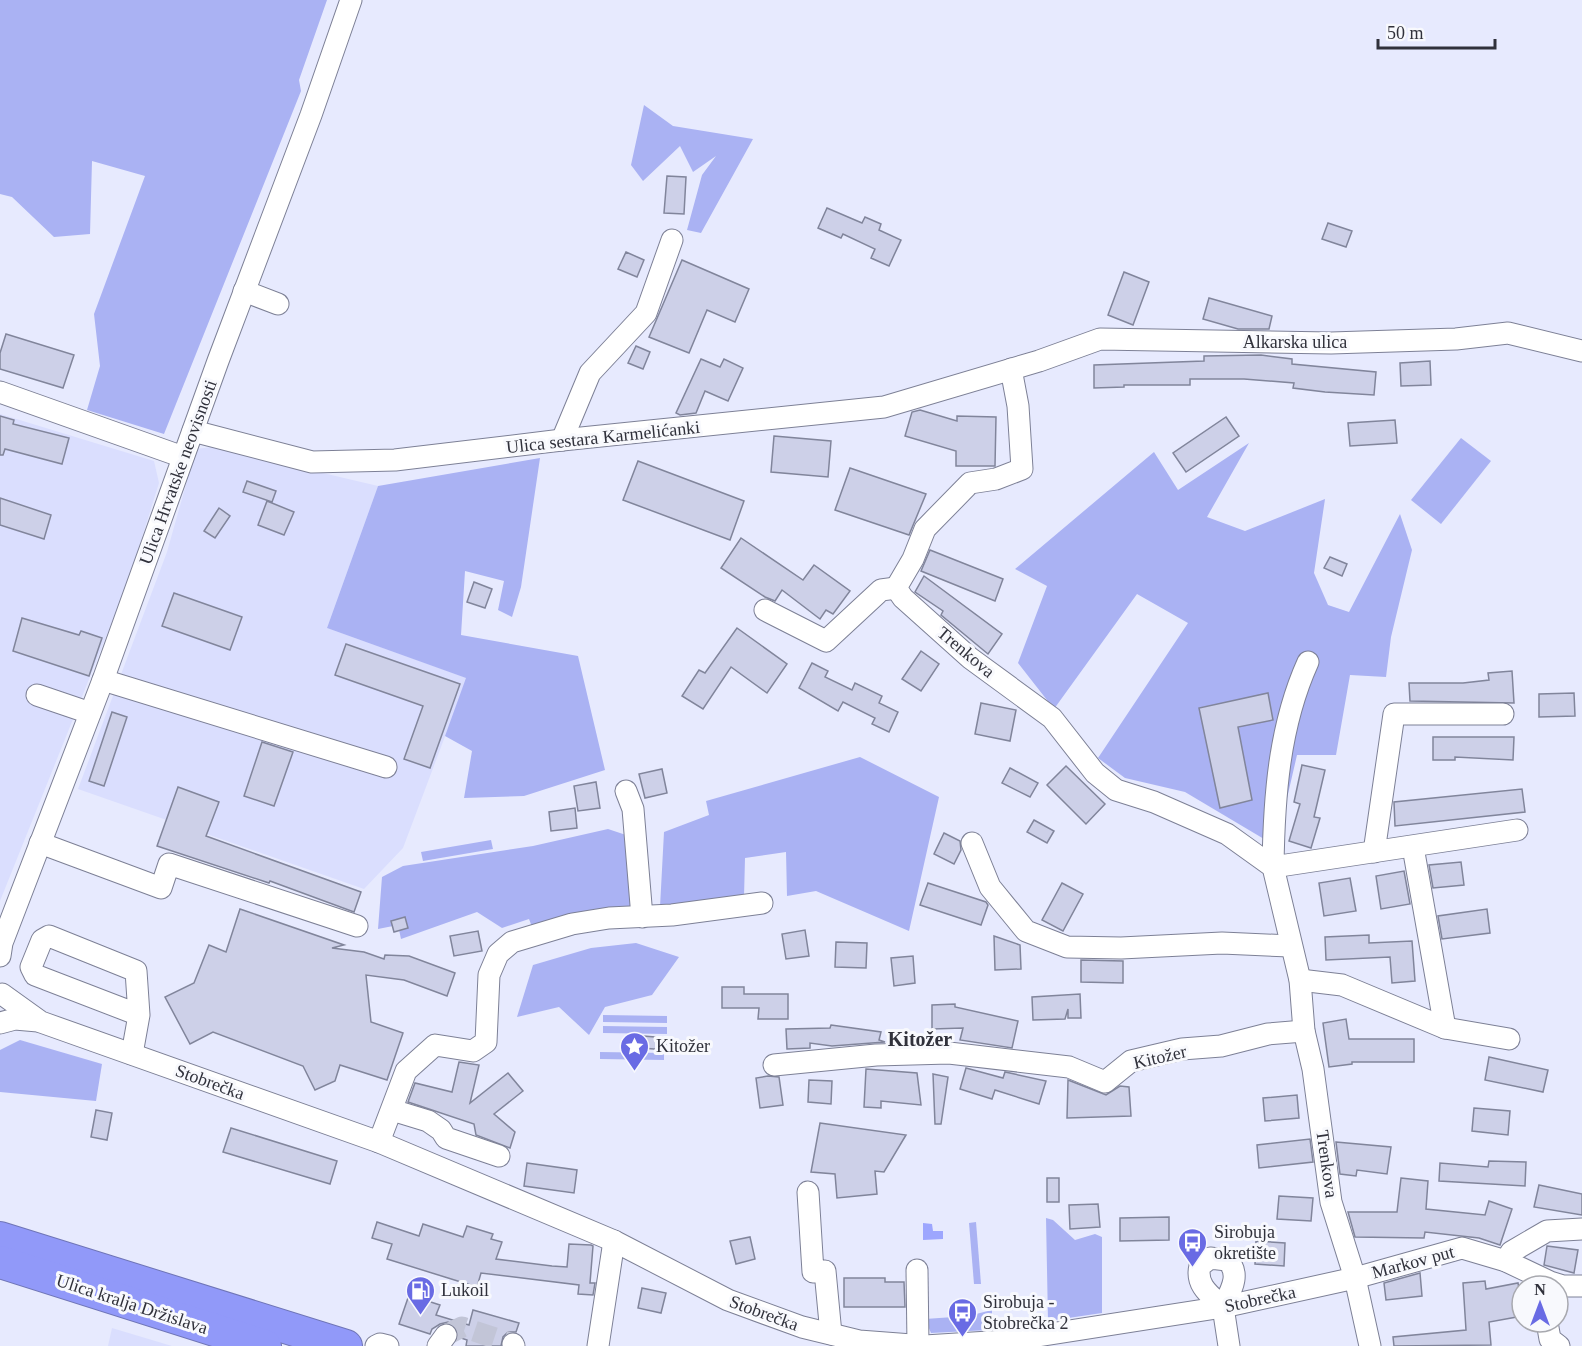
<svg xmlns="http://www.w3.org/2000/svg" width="1582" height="1346" viewBox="0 0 1582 1346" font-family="Georgia,serif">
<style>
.built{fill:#dadefe}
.green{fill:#aab2f3}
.water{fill:#9da6fe}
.building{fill:#cdd0e8;stroke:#81859b;stroke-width:1.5}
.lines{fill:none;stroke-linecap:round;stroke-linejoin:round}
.minor-tunnel{stroke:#c2c5d7;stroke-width:21;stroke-dasharray:21 10;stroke-linecap:butt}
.minor-casing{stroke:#7d8096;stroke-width:23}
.highway-casing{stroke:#6f75b6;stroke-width:34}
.minor{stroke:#fff;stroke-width:21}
.highway{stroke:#9199f9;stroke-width:32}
.labels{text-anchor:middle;stroke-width:6;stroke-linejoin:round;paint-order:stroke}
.street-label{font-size:18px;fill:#30313b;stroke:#f8f9fd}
.poi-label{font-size:18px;fill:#30313b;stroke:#f8f9fd;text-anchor:start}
.neighbourhood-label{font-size:20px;font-weight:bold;fill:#30313b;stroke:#f8f9fd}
</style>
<rect width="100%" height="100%" fill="#e7eafe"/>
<g class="built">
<polygon points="0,414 154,461 159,483 128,582 0,901"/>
<polygon points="212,447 378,486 327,628 467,678 403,848 364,889 78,789 167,552 196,449"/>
<polygon points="112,1328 172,1346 108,1346"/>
</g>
<g class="green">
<polygon points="0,0 327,0 299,80 301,91 164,434 87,410 100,366 94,314 145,176 92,161 90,234 54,237 12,197 0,194"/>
<polygon points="644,105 673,126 753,139 701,233 687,230 702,175 716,156 693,172 680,146 643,181 631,165"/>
<polygon points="1461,438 1491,461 1441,524 1411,500"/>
<polygon points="1249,443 1207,517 1245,531 1325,499 1314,573 1328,605 1349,612 1400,514 1412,550 1391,637 1386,677 1350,675 1336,755 1297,755 1276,846 1185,792 1125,778 1098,758 1188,623 1137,594 1054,709 1018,663 1047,586 1015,569 1154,452 1178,490"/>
<polygon points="540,458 521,587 512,617 498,610 504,581 465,571 461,635 578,656 605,770 524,796 464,798 472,751 445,736 466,678 327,628 378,486"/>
<polygon points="860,757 939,797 909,931 816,891 787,896 786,852 745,858 744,897 660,907 664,832 709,815 706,801"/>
<polygon points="608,829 632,837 635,902 625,911 534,932 529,919 502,928 477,912 401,939 398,925 378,929 382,877 403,866 533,846"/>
<polygon points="491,840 493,849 423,861 421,852"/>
<polygon points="636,943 679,957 652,995 605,1007 589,1035 559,1007 517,1017 533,965 591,948"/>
<polygon points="603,1015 667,1016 667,1023 603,1022"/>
<polygon points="603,1026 667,1027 667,1034 603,1033"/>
<polygon points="20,1040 102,1064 96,1101 0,1092 0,1050"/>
<polygon points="600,1052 664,1053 664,1060 600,1059"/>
<polygon points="1046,1218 1053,1220 1075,1240 1095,1234 1102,1237 1102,1313 1048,1321"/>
<polygon points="976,1222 981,1284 974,1284 969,1223"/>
<polygon points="992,1310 992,1329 988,1330 931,1333 925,1319 968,1316"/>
</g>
<polygon class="water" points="923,1223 932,1224 933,1231 943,1231 943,1239 923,1240"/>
<g class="building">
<polygon points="667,176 686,177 684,214 664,213"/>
<polygon points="827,208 862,223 865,217 881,224 879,230 901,240 889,266 871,258 875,249 843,234 841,238 818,228"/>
<polygon points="1328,223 1352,231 1346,247 1322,239"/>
<polygon points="626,252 644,260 637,277 618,269"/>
<polygon points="682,260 749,289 735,322 707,310 689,353 649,337"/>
<polygon points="1124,272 1149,282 1133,325 1108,315"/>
<polygon points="1209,298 1272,316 1269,329 1238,329 1203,319"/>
<polygon points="6,334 74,355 63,388 0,369 0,353"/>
<polygon points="636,346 650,352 643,369 628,363"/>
<polygon points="1261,355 1292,359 1292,364 1376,372 1374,395 1325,392 1293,388 1294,383 1244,379 1190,379 1190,385 1124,385 1124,387 1094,388 1094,365 1204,361 1204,356"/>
<polygon points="701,359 720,367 724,359 743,368 728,401 705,391 696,413 680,415 676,413"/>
<polygon points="1430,361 1431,385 1401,386 1400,363"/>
<polygon points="920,410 957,421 957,416 996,417 995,466 956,466 956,451 905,436 912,412"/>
<polygon points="0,416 14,420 13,424 69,438 62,464 5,449 3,455 0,455"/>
<polygon points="1226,417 1239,436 1186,472 1173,453"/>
<polygon points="1395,420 1397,443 1350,446 1348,423"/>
<polygon points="774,436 831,441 828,477 771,472"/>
<polygon points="638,461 744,501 730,540 623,500"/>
<polygon points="850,468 926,494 909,535 835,510"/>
<polygon points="247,481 276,491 272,502 243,492"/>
<polygon points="0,498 51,515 44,539 0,525"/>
<polygon points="267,501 294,512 284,535 258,525"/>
<polygon points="219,508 230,516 215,538 204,531"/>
<polygon points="741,538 803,580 814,565 850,591 833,614 826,610 820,619 782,590 775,601 765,597 721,568"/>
<polygon points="930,550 1003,579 995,601 921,571"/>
<polygon points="1330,557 1347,564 1342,576 1324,568"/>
<polygon points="924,576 1002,634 988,654 941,615 943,611 915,592"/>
<polygon points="474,582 492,589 485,608 467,602"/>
<polygon points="174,593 242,617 230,650 162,626"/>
<polygon points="22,618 79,635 81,631 102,638 89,676 13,651"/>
<polygon points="737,628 787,664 767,693 731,667 703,709 682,696 699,670 705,673"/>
<polygon points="346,644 460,684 430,768 404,759 423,706 335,675"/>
<polygon points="921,651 939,664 921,691 902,679"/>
<polygon points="812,663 828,671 825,677 852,690 855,683 882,696 879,703 898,712 889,732 872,724 875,718 843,702 838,711 799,688"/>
<polygon points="1512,671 1514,703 1410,701 1409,683 1463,683 1489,680 1488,673"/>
<polygon points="1268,693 1273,720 1238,727 1252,800 1220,808 1199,708"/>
<polygon points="1574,693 1575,716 1539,717 1539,694"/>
<polygon points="981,703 1016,710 1010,741 975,734"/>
<polygon points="112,712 127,717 104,786 89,781"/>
<polygon points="1433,737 1514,737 1513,760 1455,757 1455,760 1433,760"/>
<polygon points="262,742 293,752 274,806 244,796"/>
<polygon points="1302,765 1325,770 1314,817 1320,818 1311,848 1289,841 1300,804 1294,802"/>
<polygon points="1066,766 1105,804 1086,824 1047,785"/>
<polygon points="1010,768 1038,783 1030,797 1002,783"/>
<polygon points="662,769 667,793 645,798 639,774"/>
<polygon points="596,782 600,808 578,811 574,786"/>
<polygon points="178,787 219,802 206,836 361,892 354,912 270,881 269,883 157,846"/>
<polygon points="1522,789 1525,812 1395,826 1394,802"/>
<polygon points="575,808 577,828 551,831 549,812"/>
<polygon points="1034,820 1054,831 1047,843 1027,832"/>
<polygon points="944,833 960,841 961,850 954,864 934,854"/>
<polygon points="1461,862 1464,885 1433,888 1429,865"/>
<polygon points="1404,871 1410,904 1381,909 1376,876"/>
<polygon points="1350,878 1356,911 1324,916 1319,883"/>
<polygon points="928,883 986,902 988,905 981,925 920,905"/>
<polygon points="1062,883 1083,894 1063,931 1042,920"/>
<polygon points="240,909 344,945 332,948 364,952 384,959 385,955 409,956 455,973 447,996 404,980 366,975 371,1022 403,1033 387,1080 340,1065 335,1081 315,1090 303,1066 213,1032 190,1044 165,997 194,983 209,945 226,952"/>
<polygon points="1487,909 1490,933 1442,939 1438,916"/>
<polygon points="405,917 408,928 394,932 391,921"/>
<polygon points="805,930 809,956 786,959 782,934"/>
<polygon points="478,931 482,951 454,956 450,936"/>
<polygon points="1369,935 1369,943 1412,941 1415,981 1392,983 1390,957 1326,960 1325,937"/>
<polygon points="994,936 1020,945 1021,969 995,970"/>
<polygon points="836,942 867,943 866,968 835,967"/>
<polygon points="913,956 915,983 894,986 891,958"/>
<polygon points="1081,960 1123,961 1123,983 1081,982"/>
<polygon points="722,987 744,987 744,994 788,994 788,1019 758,1019 759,1008 722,1008"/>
<polygon points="1080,994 1081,1018 1068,1018 1068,1009 1065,1019 1033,1020 1032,997"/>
<polygon points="955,1004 955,1007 1018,1021 1012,1048 960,1040 963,1028 932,1029 932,1005"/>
<polygon points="1346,1019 1349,1039 1414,1039 1414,1062 1352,1062 1352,1064 1329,1067 1323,1023"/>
<polygon points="831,1025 881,1032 879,1040 885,1042 832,1046 810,1043 810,1048 787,1049 786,1029 830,1028"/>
<polygon points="643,1036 667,1038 666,1050 642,1048"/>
<polygon points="1489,1057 1548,1070 1543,1092 1485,1080"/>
<polygon points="459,1062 479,1065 470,1103 508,1073 523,1091 494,1114 515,1132 510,1148 476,1135 474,1124 408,1102 415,1083 452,1092"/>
<polygon points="966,1068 1003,1078 1005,1072 1046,1081 1039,1104 995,1090 992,1099 960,1089"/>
<polygon points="866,1069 917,1073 921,1105 881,1101 881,1108 864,1107"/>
<polygon points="933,1074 948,1077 941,1124 935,1124"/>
<polygon points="768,1076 779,1077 783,1105 760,1108 756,1078"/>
<polygon points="809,1080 832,1081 831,1104 808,1102"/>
<polygon points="1068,1080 1106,1095 1120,1086 1129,1087 1131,1116 1067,1118"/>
<polygon points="1297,1095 1299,1118 1265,1121 1263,1098"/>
<polygon points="1474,1108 1510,1111 1508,1135 1472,1131"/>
<polygon points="96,1110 112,1113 107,1140 91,1137"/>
<polygon points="820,1123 906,1135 884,1172 875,1171 877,1194 837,1198 835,1174 811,1172"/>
<polygon points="231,1128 337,1161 330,1184 223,1152"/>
<polygon points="1310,1139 1313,1162 1259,1168 1257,1145"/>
<polygon points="1336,1142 1391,1147 1387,1174 1357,1170 1356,1176 1340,1174"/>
<polygon points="1489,1161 1526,1162 1525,1186 1439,1181 1440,1163 1488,1167"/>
<polygon points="527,1163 577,1170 574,1193 524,1186"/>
<rect x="1047" y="1178" width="12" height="24"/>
<polygon points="1401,1178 1428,1181 1426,1209 1485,1215 1489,1201 1512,1209 1500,1245 1479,1238 1425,1232 1424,1238 1355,1237 1348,1212 1397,1212"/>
<polygon points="1539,1185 1582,1194 1582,1215 1534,1207"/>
<polygon points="1279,1196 1313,1198 1311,1221 1277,1219"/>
<polygon points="1098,1204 1100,1227 1070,1229 1069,1205"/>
<polygon points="1169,1217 1169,1240 1120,1241 1120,1218"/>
<polygon points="377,1222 419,1236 423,1224 463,1237 467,1226 493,1234 491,1239 502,1242 496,1259 552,1266 567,1267 569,1244 591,1245 593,1246 590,1283 595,1283 593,1295 578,1294 579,1285 481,1273 477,1287 387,1259 392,1244 372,1238"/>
<polygon points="750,1237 755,1259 736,1264 730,1241"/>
<polygon points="1256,1241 1285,1243 1284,1266 1255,1264"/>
<polygon points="1547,1246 1578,1250 1574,1273 1544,1265"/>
<polygon points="1420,1273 1422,1296 1386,1300 1384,1283"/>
<polygon points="844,1278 885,1278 885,1282 904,1282 905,1307 844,1307"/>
<polygon points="1485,1281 1486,1289 1518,1283 1522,1307 1522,1316 1489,1322 1491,1345 1394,1346 1393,1337 1466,1330 1463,1283"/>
<polygon points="642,1288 666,1293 661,1313 638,1308"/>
<polygon points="409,1295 440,1305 436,1315 469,1325 473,1310 519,1323 516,1332 508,1332 503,1337 501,1346 466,1346 467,1340 458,1337 457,1329 448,1322 440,1324 432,1329 430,1334 399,1324"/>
</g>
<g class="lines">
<polyline class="minor-tunnel" points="446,1335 462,1327 513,1344"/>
<defs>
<g id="minor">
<polyline points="244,291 278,304"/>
<polyline points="1011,369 1018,406 1022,469 996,479 970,483 925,529 913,559 896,588 903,598 970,658 1052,718 1095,773 1116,790 1154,802 1227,834 1273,867 1300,980 1304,1031 1313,1069 1331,1202 1355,1278 1370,1346"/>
<polyline points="0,392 183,457"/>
<polyline points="193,431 312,462 395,460 562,440 884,407 1039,361 1100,339 1331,343 1456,339 1508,333 1582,351"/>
<polyline points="562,440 590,373 646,313 672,240"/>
<polyline points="765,610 826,641 881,590 896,588"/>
<path d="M1308,662C1279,726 1274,797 1273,867L1517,830"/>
<polyline points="103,680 386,767"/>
<polyline points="37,695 90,713"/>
<polyline points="626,791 633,809 642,917"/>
<polyline points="40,843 161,888 169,864 357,926"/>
<polyline points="972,843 990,887 1026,931 1067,947 1121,948 1222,943 1290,946"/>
<polyline points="1413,847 1445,1028"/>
<polyline points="1374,852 1394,714 1503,714"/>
<polyline points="0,956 2,943 103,680 218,361 311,115 351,0"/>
<polyline points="1300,980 1342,985 1445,1028 1509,1039"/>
<polyline points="2,994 41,1022 379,1142 614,1241 728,1300 802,1327 859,1341 925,1346 1005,1341 1223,1307 1355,1278 1462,1248 1506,1261 1550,1282 1563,1286 1582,1286"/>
<polyline points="0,1023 15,1019 38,1021"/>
<polyline points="132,1054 139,1015 136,971 49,936 42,940 31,967 35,975 139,1015"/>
<polyline points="774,1065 876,1055 949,1053 1069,1067 1105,1082 1131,1061 1182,1049 1221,1046 1268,1034 1304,1031"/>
<polyline points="392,1110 428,1121 441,1130 446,1138 499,1156"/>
<polyline points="379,1142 406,1071 435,1045 473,1051 486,1042 489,975 498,954 512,942 572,924 609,918 672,915 762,903"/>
<polyline points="808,1192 813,1272 825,1271 831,1334"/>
<path d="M1210,1258L1227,1260C1242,1274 1230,1292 1223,1307C1210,1295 1195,1285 1200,1266Z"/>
<polyline points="1506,1261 1511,1252 1547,1231 1582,1229"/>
<polyline points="917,1270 918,1345"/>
<polyline points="1223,1307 1229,1346"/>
<polyline points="1547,1322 1550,1339 1559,1346"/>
<polyline points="513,1344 514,1346"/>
<polyline points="376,1346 380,1344 388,1346"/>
<polyline points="438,1346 446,1335"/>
<polyline points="598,1346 614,1241"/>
</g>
<g id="highway">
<polyline points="0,1238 346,1346"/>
<polyline points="0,1262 265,1346"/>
</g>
</defs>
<use href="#minor" class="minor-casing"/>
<use href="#highway" class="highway-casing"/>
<use href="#minor" class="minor"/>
<use href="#highway" class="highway"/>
</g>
<defs>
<symbol id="sight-pin" viewBox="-11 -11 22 30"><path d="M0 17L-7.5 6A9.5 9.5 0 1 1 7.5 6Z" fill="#696be4" stroke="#f8f9fd"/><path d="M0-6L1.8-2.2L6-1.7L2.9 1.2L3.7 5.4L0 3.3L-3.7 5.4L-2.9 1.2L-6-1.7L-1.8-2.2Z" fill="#fff"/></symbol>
<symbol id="bus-pin" viewBox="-11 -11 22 30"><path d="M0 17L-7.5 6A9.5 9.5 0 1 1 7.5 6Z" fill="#696be4" stroke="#f8f9fd"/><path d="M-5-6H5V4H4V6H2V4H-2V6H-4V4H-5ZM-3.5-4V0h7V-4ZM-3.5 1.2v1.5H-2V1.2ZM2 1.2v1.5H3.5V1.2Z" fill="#fff"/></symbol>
<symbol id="fuel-pin" viewBox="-11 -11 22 30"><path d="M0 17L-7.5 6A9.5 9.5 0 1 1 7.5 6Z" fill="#696be4" stroke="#f8f9fd"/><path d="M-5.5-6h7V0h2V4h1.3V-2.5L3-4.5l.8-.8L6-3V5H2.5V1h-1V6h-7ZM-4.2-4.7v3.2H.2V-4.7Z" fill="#fff"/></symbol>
</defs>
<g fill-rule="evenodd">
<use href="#sight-pin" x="618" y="1030" width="33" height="45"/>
<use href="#bus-pin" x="1176" y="1226" width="33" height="45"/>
<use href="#fuel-pin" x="404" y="1274" width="33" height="45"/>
<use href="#bus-pin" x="946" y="1296" width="33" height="45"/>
</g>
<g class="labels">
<g class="street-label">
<text x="1295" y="348">Alkarska ulica</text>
<text transform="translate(603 437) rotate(-6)" y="6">Ulica sestara Karmelićanki</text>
<text transform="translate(178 472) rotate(-70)" y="6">Ulica Hrvatske neovisnosti</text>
<text transform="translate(966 652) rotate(40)" y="6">Trenkova</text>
<text transform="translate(1160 1057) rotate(-13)" y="6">Kitožer</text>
<text transform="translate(210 1082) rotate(20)" y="6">Stobrečka</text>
<text transform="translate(1327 1164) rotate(82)" y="6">Trenkova</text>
<text transform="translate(1413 1262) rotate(-15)" y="6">Markov put</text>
<text transform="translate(1260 1299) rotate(-12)" y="6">Stobrečka</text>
<text transform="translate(132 1304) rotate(18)" y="6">Ulica kralja Držislava</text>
<text transform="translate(764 1313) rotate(20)" y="6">Stobrečka</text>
</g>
<g class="poi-label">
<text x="656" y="1052">Kitožer</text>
<text x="1214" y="1238">Sirobuja<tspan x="1214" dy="21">okretište</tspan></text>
<text x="441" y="1296">Lukoil</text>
<text x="983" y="1308">Sirobuja -<tspan x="983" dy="21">Stobrečka 2</tspan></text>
</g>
<g class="neighbourhood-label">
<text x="920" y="1046">Kitožer</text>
</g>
</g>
<g transform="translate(1540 1304)"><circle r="28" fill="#f8f9fd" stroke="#a8a9af" stroke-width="1.5"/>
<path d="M0-4.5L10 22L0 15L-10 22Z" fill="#696be4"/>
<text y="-9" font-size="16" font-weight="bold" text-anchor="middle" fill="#30313b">N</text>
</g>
<path d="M1378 39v9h117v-9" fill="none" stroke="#30313b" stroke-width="3"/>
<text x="1387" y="39" font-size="18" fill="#30313b" stroke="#f8f9fd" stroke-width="4.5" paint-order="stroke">50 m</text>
</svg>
